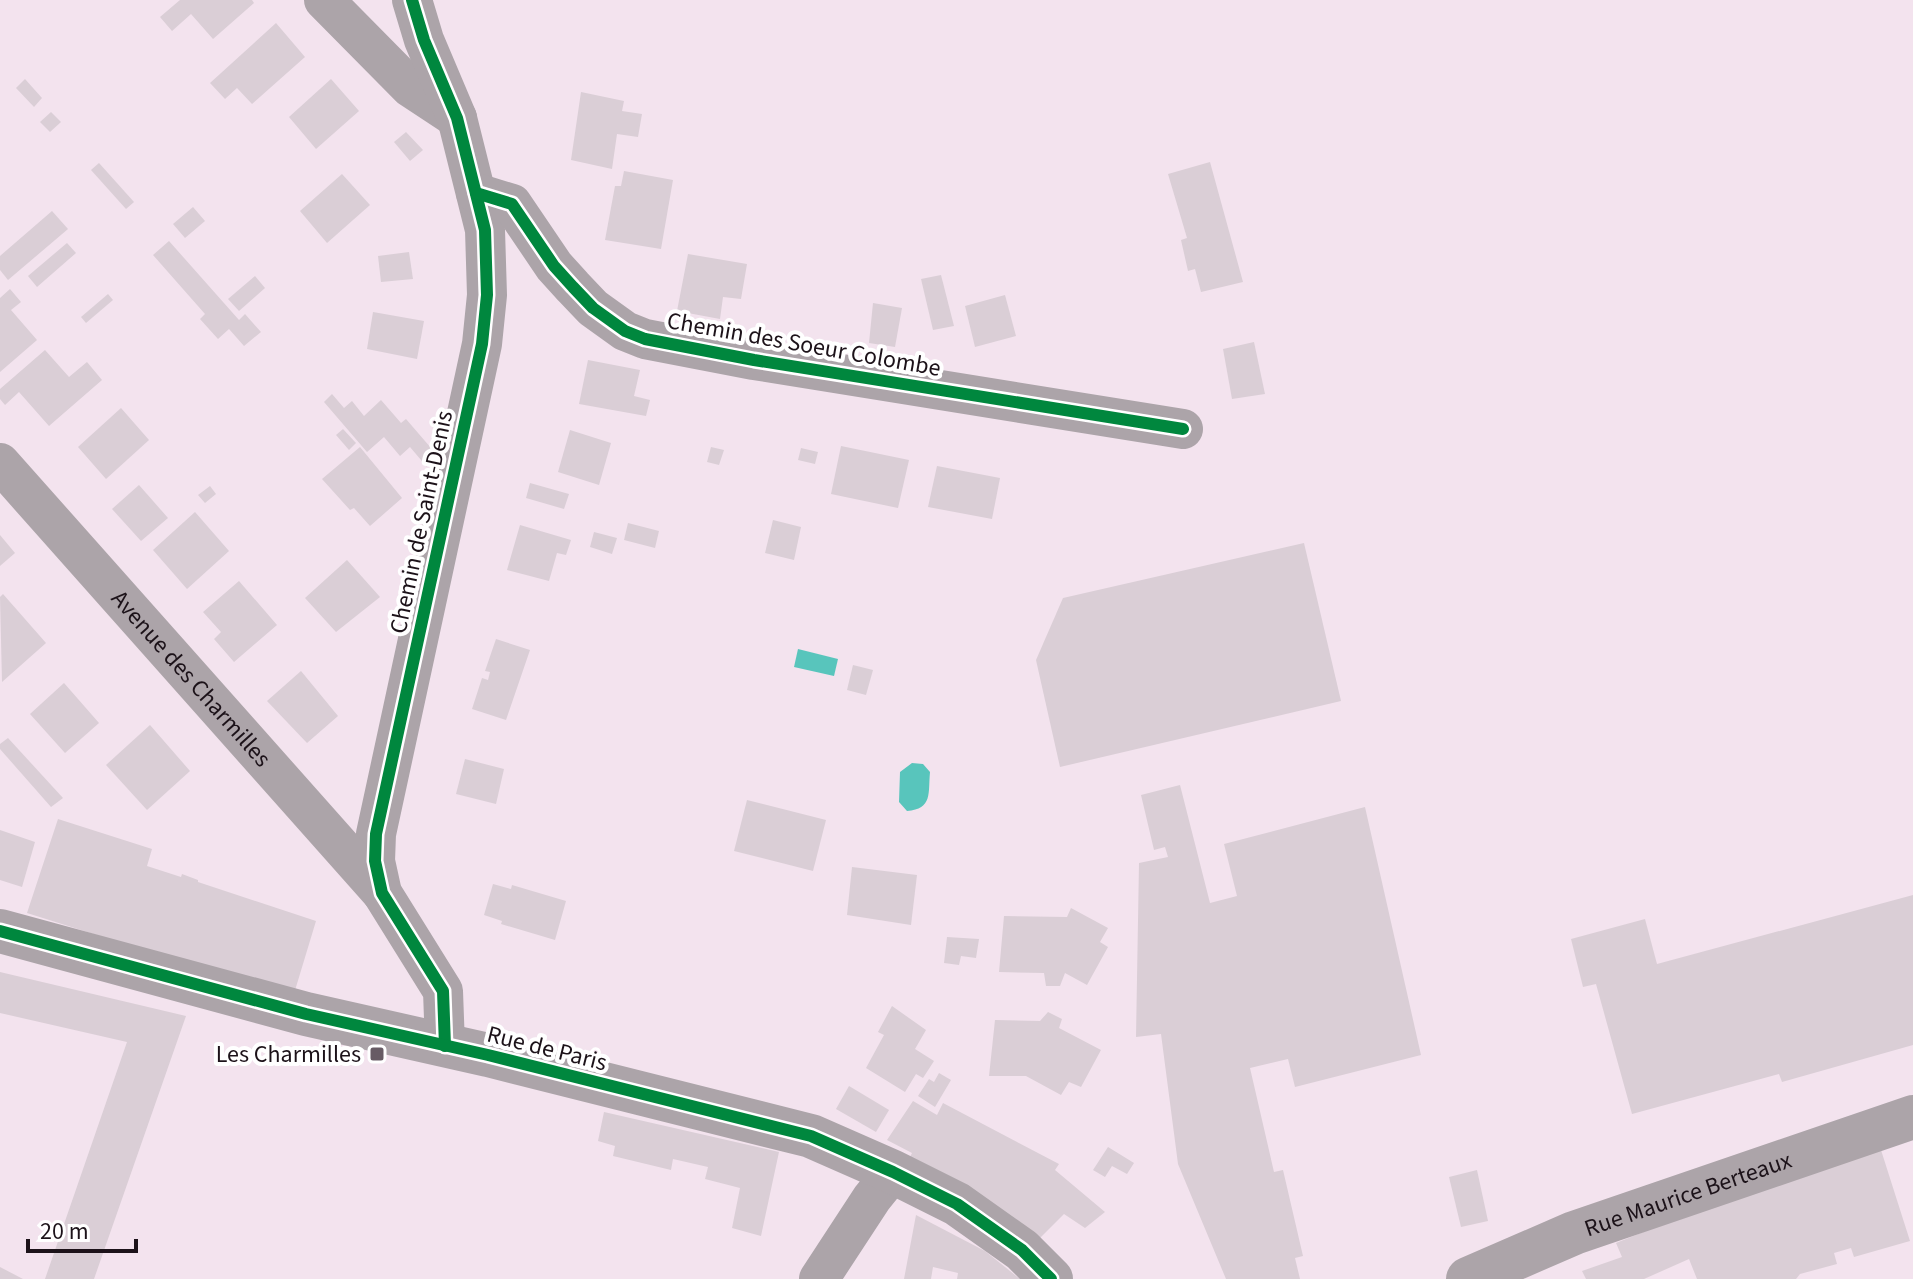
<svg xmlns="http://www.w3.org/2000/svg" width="1913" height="1279" viewBox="0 0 1913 1279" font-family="'Source Sans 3',sans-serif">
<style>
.water{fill:#58c5bc}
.building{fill:#daced6}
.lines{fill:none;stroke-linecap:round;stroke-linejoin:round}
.minor{stroke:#aca4a9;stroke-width:40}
.tertiary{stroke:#aca4a9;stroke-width:44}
.cycleway-casing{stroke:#fff;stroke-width:17}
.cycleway{stroke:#00873e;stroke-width:12}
.poi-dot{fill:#675b64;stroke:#fff;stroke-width:3}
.labels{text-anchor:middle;stroke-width:8;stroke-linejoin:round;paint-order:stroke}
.street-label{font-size:24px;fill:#1c1219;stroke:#fff}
.poi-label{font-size:24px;fill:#1c1219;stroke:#fff;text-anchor:end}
</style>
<rect width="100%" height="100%" fill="#f3e3ee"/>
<g class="water">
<polygon points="798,649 838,659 834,676 794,667"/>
<path d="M912,763L923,764L930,772C928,793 933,809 907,811L899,802L900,772Z"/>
</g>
<g class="building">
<polygon points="180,0 252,0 254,3 213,39 191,14 172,31 160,17"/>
<polygon points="276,23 305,57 252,104 237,88 225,99 210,83"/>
<polygon points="25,79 42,98 34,107 16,88"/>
<polygon points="331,79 359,111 316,149 289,117"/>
<polygon points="581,92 624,101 622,111 642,114 638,137 617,134 612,169 571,160"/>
<polygon points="51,112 61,122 50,132 40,122"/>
<polygon points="406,132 423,150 410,161 394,142"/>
<polygon points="1210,162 1243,282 1201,292 1195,269 1188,271 1181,240 1187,238 1168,174"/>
<polygon points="99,163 134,202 126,209 91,170"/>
<polygon points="624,171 673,180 661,249 605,240 615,186 621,186"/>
<polygon points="342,174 370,205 327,243 300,211"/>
<polygon points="193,207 205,221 185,238 173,224"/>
<polygon points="52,211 68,229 8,280 0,270 0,256"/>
<polygon points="169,241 239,320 245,314 261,332 244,346 229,329 218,339 200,319 205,314 153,255"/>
<polygon points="67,243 76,253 37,287 28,276"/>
<polygon points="409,252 413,279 381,282 378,256"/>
<polygon points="688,254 747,264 741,299 723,297 720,319 677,311"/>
<polygon points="941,275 954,326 933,330 921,279"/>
<polygon points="255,276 265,288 239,311 228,299"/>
<polygon points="10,289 21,302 11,310 37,340 0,372 0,298"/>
<polygon points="108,294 113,300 86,323 81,317"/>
<polygon points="1005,295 1016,336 975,347 965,306"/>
<polygon points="873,303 902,308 895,347 869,343"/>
<polygon points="373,312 424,321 417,359 367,349"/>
<polygon points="1254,342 1265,394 1232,399 1223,349"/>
<polygon points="45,350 69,377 87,362 102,380 49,426 19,392 5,405 0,399 0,389"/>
<polygon points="588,360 640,370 634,396 650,400 646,416 579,404"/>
<polygon points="332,394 344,408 352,401 364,416 381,400 401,423 406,419 431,448 427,467 410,447 400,456 384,437 367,452 324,402"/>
<polygon points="121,408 149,440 106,479 78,447"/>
<polygon points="343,429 356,443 349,450 336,435"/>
<polygon points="570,430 611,443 599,485 558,472"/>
<polygon points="841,446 909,460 898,508 831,494"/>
<polygon points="360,447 402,498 370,526 354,508 350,510 322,479"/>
<polygon points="711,447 724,450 719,465 707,462"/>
<polygon points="801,448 818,452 815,464 798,460"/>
<polygon points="937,466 1000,478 992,519 928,507"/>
<polygon points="530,483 569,494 564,509 526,498"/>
<polygon points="139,485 168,518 141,541 112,509"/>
<polygon points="210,486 216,494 205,503 198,495"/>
<polygon points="195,512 229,551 187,589 153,550"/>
<polygon points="773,520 801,527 794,560 765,553"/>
<polygon points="628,523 659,531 655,548 624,540"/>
<polygon points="520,525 571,540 566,555 557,553 549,581 507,570"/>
<polygon points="594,532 617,538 612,554 590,547"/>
<polygon points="0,535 15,553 0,566"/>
<polygon points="1304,543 1341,701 1060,767 1036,660 1063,598"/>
<polygon points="347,560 380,597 336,632 305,598"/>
<polygon points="239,581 277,625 234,662 214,639 221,632 203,612"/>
<polygon points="3,594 46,643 2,682 0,597"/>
<polygon points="496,639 530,650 506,720 472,709 482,678 488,680 490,672 485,671"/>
<polygon points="853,665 873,670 866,695 847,690"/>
<polygon points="301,671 338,716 307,743 267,701"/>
<polygon points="64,683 99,723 65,753 30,714"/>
<polygon points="150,725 190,771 147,810 106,765"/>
<polygon points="8,738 63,798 51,807 0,749 0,744"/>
<polygon points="465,759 504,769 496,804 456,794"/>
<polygon points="1180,785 1210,903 1237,896 1224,844 1365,807 1421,1055 1295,1087 1288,1059 1250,1068 1274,1172 1283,1170 1303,1256 1295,1258 1300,1279 1226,1279 1178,1164 1161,1034 1136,1037 1139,863 1168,857 1165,847 1154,850 1141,795"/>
<polygon points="747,800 826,820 813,871 734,851"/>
<polygon points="58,819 152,849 147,866 181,877 182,874 198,880 198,882 316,921 293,997 27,913"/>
<polygon points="0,830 35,842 22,887 0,880"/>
<polygon points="852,867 917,875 911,925 847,915"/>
<polygon points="493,884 511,889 512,885 566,901 555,940 501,924 502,921 484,915"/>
<polygon points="1913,895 1913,1045 1782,1082 1779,1074 1632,1114 1596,984 1583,987 1571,939 1645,919 1657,964"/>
<polygon points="1071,908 1108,928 1100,942 1108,947 1087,985 1065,973 1060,986 1046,986 1044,973 999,972 1004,916 1067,917"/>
<polygon points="947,937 979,939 976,958 961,956 959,965 944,963"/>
<polygon points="0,972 186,1016 94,1279 45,1279 127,1042 0,1013"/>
<polygon points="892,1006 926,1030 915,1049 934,1061 923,1078 916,1074 905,1092 866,1068 884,1035 878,1032"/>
<polygon points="1048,1012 1062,1019 1059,1028 1101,1050 1081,1087 1069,1082 1061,1095 1026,1076 989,1076 995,1020 1040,1021"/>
<polygon points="939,1073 951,1080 935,1107 918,1096 929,1079 934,1082"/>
<polygon points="849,1086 889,1110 876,1132 836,1109"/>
<polygon points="913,1101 937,1115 943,1103 1059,1164 1055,1170 1105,1212 1085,1228 1064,1214 1039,1239 908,1161 912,1153 887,1140"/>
<polygon points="604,1112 779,1152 761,1236 732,1228 740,1188 705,1179 708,1167 673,1159 671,1170 613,1156 615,1146 598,1141"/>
<polygon points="1108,1147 1134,1163 1127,1174 1112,1166 1105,1177 1093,1170"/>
<polygon points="1881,1150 1910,1241 1854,1257 1851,1248 1834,1253 1837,1264 1800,1274 1796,1279 1697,1279 1689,1259 1644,1279 1586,1279 1582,1271 1622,1257 1616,1243 1673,1220"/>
<polygon points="1477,1170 1488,1221 1461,1227 1449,1177"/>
<polygon points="916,1215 985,1251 1020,1279 957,1279 958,1273 933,1267 931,1279 904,1279"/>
<polygon points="0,1267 23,1279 0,1279"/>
</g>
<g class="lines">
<g class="minor">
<polyline points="324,0 410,87 457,118"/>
<polyline points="412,0 424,40 457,118 485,230 487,295 482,344 376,834 375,861 382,893 443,991 445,1046"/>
<polyline points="476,193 512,204 554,266 573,287 593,308 625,331 645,339 754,360 1183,429"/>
<path id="s1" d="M0,463L382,893"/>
<polyline points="819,1279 872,1198 893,1172"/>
</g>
<g class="tertiary">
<polyline points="0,931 306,1014 488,1055 811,1136 893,1172 957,1204 1022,1250 1051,1279"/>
<path id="s2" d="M1468,1279L1574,1233L1913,1117"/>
</g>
<defs>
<g id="cycleway">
<polyline points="412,0 424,40 457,118 485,230 487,295 482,344 376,834 375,861 382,893 443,991 445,1046"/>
<polyline points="476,193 512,204 554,266 573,287 593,308 625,331 645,339 754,360 1183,429"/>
<polyline points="0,931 306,1014 488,1055 811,1136 893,1172 957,1204 1022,1250 1051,1279"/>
</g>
</defs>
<use href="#cycleway" class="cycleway-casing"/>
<use href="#cycleway" class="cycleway"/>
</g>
<rect class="poi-dot" x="369" y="1046" width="16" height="16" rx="4"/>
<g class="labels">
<g class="street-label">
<text transform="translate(804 344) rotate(10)" y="8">Chemin des Soeur Colombe</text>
<text transform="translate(421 522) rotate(-78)" y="8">Chemin de Saint-Denis</text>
<text dy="8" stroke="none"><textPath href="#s1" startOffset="288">Avenue des Charmilles</textPath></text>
<text transform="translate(547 1048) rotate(14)" y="8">Rue de Paris</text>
<text dy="8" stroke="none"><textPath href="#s2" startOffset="236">Rue Maurice Berteaux</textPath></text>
</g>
<g class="poi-label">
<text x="361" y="1062">Les Charmilles</text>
</g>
</g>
<path d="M28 1239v12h108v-12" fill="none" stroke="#1c1219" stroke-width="4"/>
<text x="40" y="1239" font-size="24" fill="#1c1219" stroke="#ffffff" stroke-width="6" paint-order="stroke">20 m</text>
</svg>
